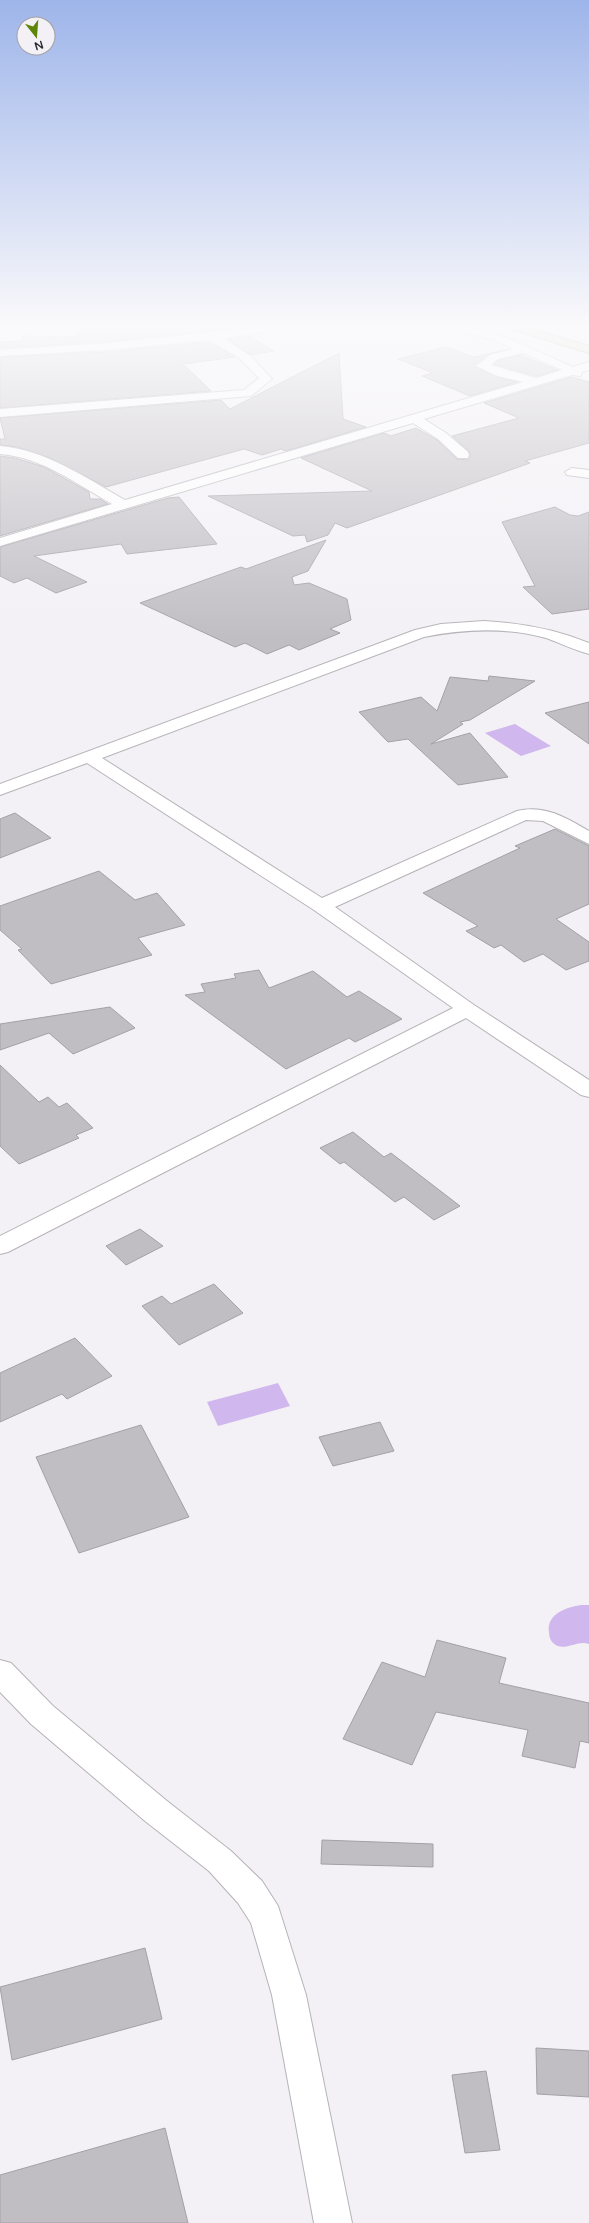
<svg xmlns="http://www.w3.org/2000/svg" width="589" height="2223" viewBox="0 0 589 2223" font-family="'Varela Round',sans-serif">
<style>
.water{fill:#d0b7ed}
.building{fill:#c0bec3;stroke:#a3a1a6}
.lines{fill:none;stroke-linecap:round;stroke-linejoin:round}
.minor-casing{stroke:#b5b3b8;stroke-width:2}
.major-casing{stroke:#7c9063;stroke-width:2}
.minor{fill:#fff;fill-rule:evenodd}
.major{fill:#cbddb3;fill-rule:evenodd}
</style>
<rect width="100%" height="100%" fill="#f3f1f6"/>
<g class="water">
<polygon points="515,724 551,746 521,756 485,733"/>
<polygon points="278,1383 290,1406 218,1426 207,1402"/>
<path d="M581,1605H589V1644C577,1639 564,1653 553,1643C550,1640 549,1636 549,1632C546,1614 567,1607 581,1605Z"/>
</g>
<g class="building">
<polygon points="87,327 234,327 236,328 107,342 0,348 0,342 21,341 24,336 76,337 80,331 84,331"/>
<polygon points="249,336 274,351 251,355 227,339"/>
<polygon points="209,342 235,357 183,364 211,391 0,408 0,357 107,352"/>
<polygon points="446,347 474,357 505,350 489,354 475,367 497,377 517,382 470,396 422,376 433,373 398,359"/>
<polygon points="339,353 343,419 366,427 286,451 281,449 262,455 244,449 106,487 50,458 17,447 0,445 0,439 5,439 0,418 221,400 230,409"/>
<polygon points="520,355 557,370 558,370 536,376 494,364 499,360"/>
<polygon points="572,377 589,382 589,443 525,461 530,463 347,528 335,523 328,535 307,542 305,535 293,536 208,496 372,491 301,458 384,433 391,436 416,428 437,440 457,459 468,460 470,455 469,451 452,436 519,418 484,403"/>
<polygon points="0,456 15,458 44,467 89,492 90,499 100,499 108,504 0,536"/>
<polygon points="179,497 217,544 127,554 121,544 34,556 87,582 56,593 27,578 14,583 0,576 0,547 168,498"/>
<polygon points="555,507 570,515 578,516 589,512 589,609 552,614 523,587 535,586 502,522"/>
<polygon points="326,540 308,571 292,577 294,585 309,583 347,599 351,620 330,629 340,633 299,650 289,645 267,654 245,643 235,647 140,603 241,567 246,569"/>
<polygon points="489,676 535,681 470,720 460,722 463,724 431,744 470,733 508,777 458,785 408,739 388,742 359,712 421,697 437,711 450,677 488,681"/>
<polygon points="589,702 589,744 545,713"/>
<polygon points="15,813 51,838 0,858 0,819"/>
<polygon points="555,829 589,846 589,904 556,919 589,942 589,961 566,970 543,954 524,962 501,945 494,948 466,931 478,926 423,893 520,848 515,846"/>
<polygon points="99,871 135,900 157,893 185,925 138,938 152,955 51,984 18,950 22,949 0,930 0,906"/>
<polygon points="259,970 269,988 313,971 347,997 359,991 402,1019 355,1042 349,1038 286,1069 185,995 205,992 201,984 236,978 234,974"/>
<polygon points="110,1007 135,1028 73,1054 49,1033 0,1050 0,1024"/>
<polygon points="0,1065 39,1102 48,1097 59,1107 67,1103 93,1128 76,1135 79,1138 19,1164 0,1146"/>
<polygon points="353,1132 384,1157 391,1153 460,1206 434,1220 404,1197 395,1202 344,1162 340,1164 320,1148"/>
<polygon points="140,1229 163,1246 126,1265 106,1246"/>
<polygon points="214,1284 243,1313 179,1345 142,1306 162,1296 171,1304"/>
<polygon points="75,1338 112,1376 67,1399 62,1394 0,1422 0,1373"/>
<polygon points="380,1422 394,1451 333,1466 319,1437"/>
<polygon points="141,1425 189,1517 79,1553 36,1457"/>
<polygon points="437,1640 506,1658 499,1683 589,1703 589,1743 580,1741 575,1768 522,1756 528,1730 436,1712 412,1765 343,1739 382,1662 425,1677"/>
<polygon points="322,1840 433,1844 433,1867 321,1864"/>
<polygon points="145,1948 162,2019 12,2060 0,1987"/>
<polygon points="536,2048 589,2051 589,2097 537,2094"/>
<polygon points="486,2071 500,2150 465,2153 452,2075"/>
<polygon points="165,2128 188,2223 0,2223 0,2175"/>
</g>
<g class="lines">
<defs>
<g id="minor">
<polygon points="261,327 291,327 285,330 223,338 252,357 272,379 251,396 0,417 0,409 244,390 259,378 238,357 209,340 107,350 0,356 0,350 107,343"/>
<path d="M452,327H469L505,337L573,367L589,362V370L582,372L581,376L572,375L424,419L446,433L468,452L469,455L468,458H458L438,439L413,423L0,546V538L112,504C77,484 41,457 0,454V446C46,450 86,478 125,500L523,382L497,376L476,366L490,355L513,349L497,341L453,329ZM523,353L562,370L536,378L491,365L498,359Z"/>
<polygon points="572,468 589,470 589,478 567,475 565,472"/>
<path d="M484,621C521,623 555,629 589,643V654C574,650 560,643 546,638C506,627 464,629 424,637L102,758L322,898L517,811C544,804 567,818 589,831V844L543,821L526,820L335,907L474,1005L589,1080V1097L581,1095L466,1018L8,1252L0,1254V1236L453,1008L314,910L87,763L0,795V784L415,630L441,624Z"/>
<polygon points="0,1660 11,1663 53,1706 167,1801 231,1851 262,1881 278,1906 306,1995 352,2223 314,2223 272,1995 251,1923 238,1903 209,1871 145,1821 31,1724 0,1692"/>
</g>
<polygon id="major" points="509,327 526,327 589,346 589,353 511,329"/>
</defs>
<use href="#minor" class="minor-casing"/>
<use href="#major" class="major-casing"/>
<use href="#minor" class="minor"/>
<use href="#major" class="major"/>
</g>
<linearGradient id="sky" x2="0" y2="1"><stop stop-color="#9eb5ea"/><stop offset="0.51" stop-color="#faf9fb"/><stop offset="1" stop-color="#faf9fb" stop-opacity="0"/></linearGradient>
<rect width="589" height="638" fill="url(#sky)"/>
<g transform="translate(36 36) rotate(163)"><circle r="19" fill="#f3f1f6" stroke="#a3a1a5"/>
<path d="M0-3L7 15L0 10L-7 15Z" fill="#5e8408"/>
<text y="-6" font-size="11" font-weight="bold" text-anchor="middle" fill="#2b2a2c">N</text>
</g>
</svg>
